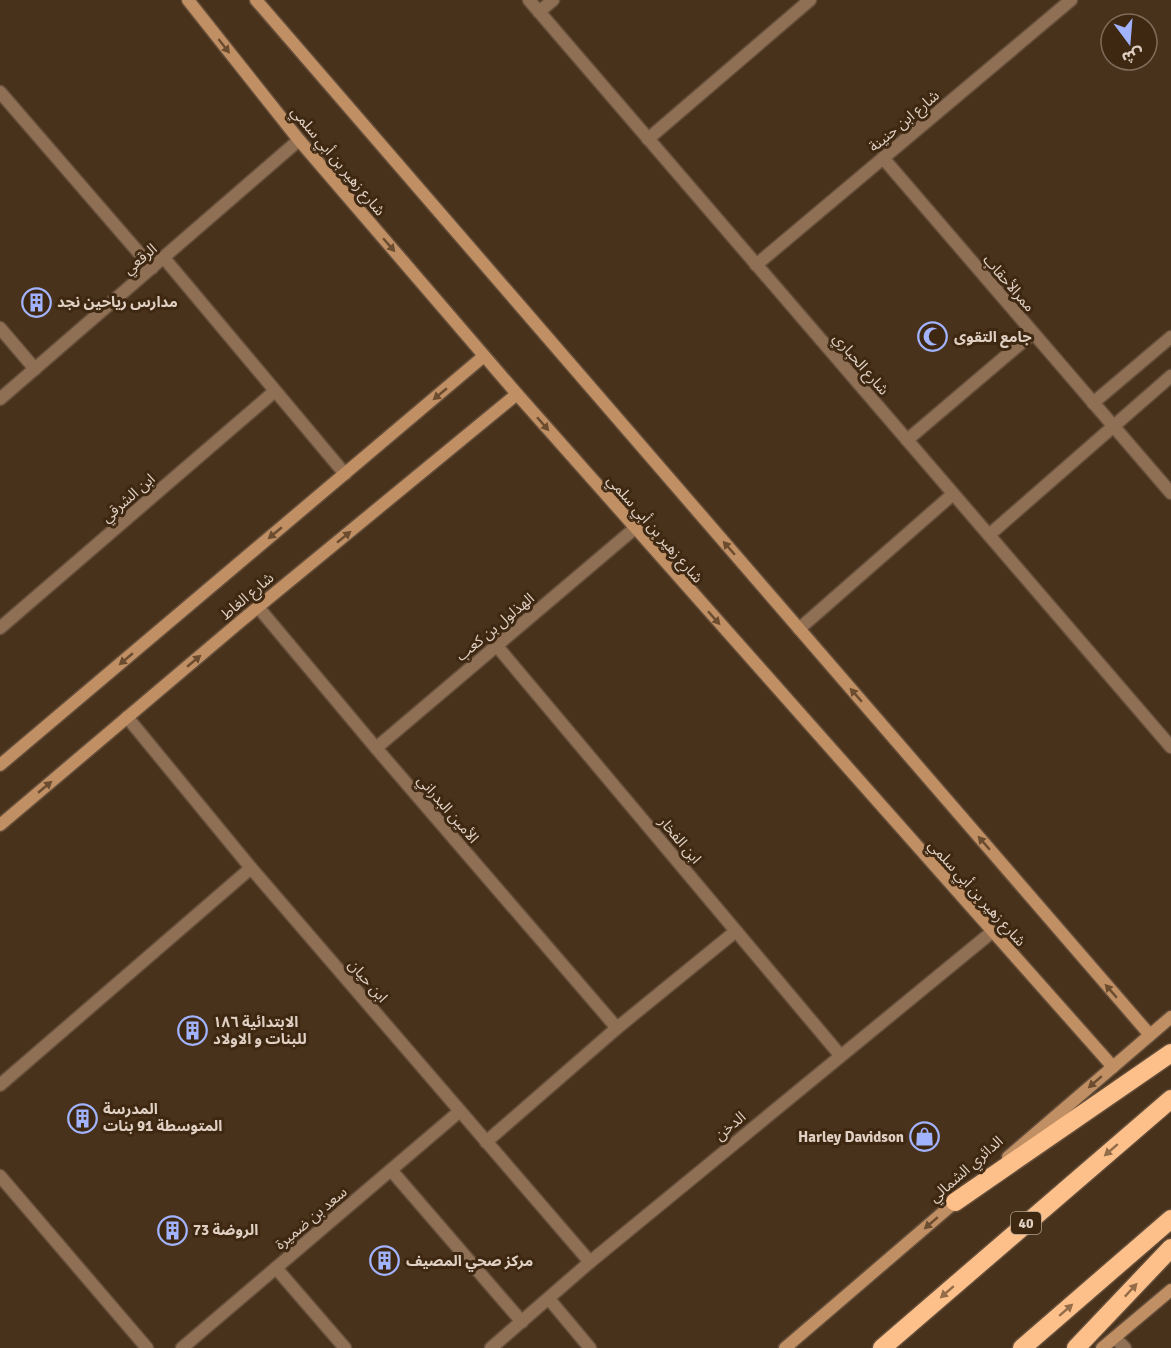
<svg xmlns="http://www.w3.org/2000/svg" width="1171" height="1348" viewBox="0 0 1171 1348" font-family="Signika,'Noto Sans Arabic',sans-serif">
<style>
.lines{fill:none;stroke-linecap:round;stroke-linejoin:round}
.street-casing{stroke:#644e3a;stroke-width:15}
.secondary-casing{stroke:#644e3a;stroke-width:15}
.highway-casing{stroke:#644e3a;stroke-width:21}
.street{stroke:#8f7055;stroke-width:12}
.secondary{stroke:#c08f64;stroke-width:12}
.highway{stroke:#fdc08b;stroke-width:18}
.oneway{fill:#6c4c2f}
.oneway2{fill:#946c48}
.labels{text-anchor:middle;stroke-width:6;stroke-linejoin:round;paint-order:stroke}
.shield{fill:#3f2812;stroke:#af9e8e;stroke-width:1.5}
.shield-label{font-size:14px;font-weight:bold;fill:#dfd0c3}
.street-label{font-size:15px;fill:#dfd0c3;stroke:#3f2812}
.poi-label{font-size:15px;font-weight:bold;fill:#dfd0c3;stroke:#3f2812;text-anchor:start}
</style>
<rect width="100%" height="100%" fill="#49321c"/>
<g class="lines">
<defs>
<g id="street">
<polyline points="529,0 1171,747"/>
<polyline points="539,12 553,0"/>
<polyline points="0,92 152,268"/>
<polyline points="648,139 810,0"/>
<polyline points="883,158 1171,493"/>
<polyline points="164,258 345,474"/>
<polyline points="756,265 1071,0"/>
<polyline points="0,328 35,369"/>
<polyline points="0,399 299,140"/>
<polyline points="1093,403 1171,337"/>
<polyline points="907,440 1033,333"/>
<polyline points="989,535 1171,376"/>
<polyline points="258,607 376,748 617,1028"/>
<polyline points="0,628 275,391"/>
<polyline points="799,629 953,494"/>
<polyline points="496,645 840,1055"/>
<polyline points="127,717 251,868 590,1262"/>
<polyline points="376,748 634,529"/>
<polyline points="0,1085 251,868"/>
<polyline points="486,1142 617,1028 736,931"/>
<polyline points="391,1170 522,1322"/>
<polyline points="0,1176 147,1348"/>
<polyline points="276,1268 345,1348"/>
<polyline points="549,1299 590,1348"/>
<polyline points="1115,1338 1125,1348"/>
<polyline points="182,1348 460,1111"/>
<polyline points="491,1348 590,1262 992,932"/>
</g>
<g id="secondary">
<polyline points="188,0 299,140 517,394 1113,1067"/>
<polyline points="256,0 1150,1035"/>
<polyline points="0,765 484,356"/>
<polyline points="0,825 241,621 517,394"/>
<polyline points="1008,1157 1171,1017"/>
<polyline points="785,1348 961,1197"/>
<polyline points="1102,1348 1171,1290"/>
</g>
<g id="highway">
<polyline points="955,1202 1171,1053"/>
<polyline points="882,1348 1171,1099"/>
<polyline points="1022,1348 1171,1219"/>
<polyline points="1076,1348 1171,1248"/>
</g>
</defs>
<use href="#street" class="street-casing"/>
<use href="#secondary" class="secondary-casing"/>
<use href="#highway" class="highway-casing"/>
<use href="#street" class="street"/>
<use href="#secondary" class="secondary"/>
<use href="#highway" class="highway"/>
</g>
<defs><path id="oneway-solid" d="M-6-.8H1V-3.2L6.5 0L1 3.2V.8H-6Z" transform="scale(1.5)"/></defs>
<g class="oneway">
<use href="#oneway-solid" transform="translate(224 46) rotate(52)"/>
<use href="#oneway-solid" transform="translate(389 245) rotate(49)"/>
<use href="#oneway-solid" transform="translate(440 394) rotate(140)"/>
<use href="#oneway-solid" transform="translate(543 424) rotate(49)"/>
<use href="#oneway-solid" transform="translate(275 533) rotate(140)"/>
<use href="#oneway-solid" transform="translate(344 537) rotate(-39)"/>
<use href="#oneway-solid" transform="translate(729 548) rotate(-131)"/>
<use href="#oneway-solid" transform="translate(714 618) rotate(48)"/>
<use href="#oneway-solid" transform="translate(126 659) rotate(140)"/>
<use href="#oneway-solid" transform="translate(194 661) rotate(-40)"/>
<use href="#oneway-solid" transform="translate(856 695) rotate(-131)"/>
<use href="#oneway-solid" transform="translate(45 787) rotate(-40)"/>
<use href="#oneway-solid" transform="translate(984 843) rotate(-131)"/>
<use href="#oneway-solid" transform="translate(1111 991) rotate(-131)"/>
<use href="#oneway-solid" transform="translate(1095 1082) rotate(139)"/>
<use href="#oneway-solid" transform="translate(931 1223) rotate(139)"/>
</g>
<g class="oneway2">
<use href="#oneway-solid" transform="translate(1111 1150) rotate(139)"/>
<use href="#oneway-solid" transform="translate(1131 1290) rotate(-47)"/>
<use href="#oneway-solid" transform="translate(947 1292) rotate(139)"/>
<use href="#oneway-solid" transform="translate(1066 1310) rotate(-41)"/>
</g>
<defs>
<symbol id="building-ring" viewBox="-11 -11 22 22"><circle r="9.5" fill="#3f2812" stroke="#a1b3fd" stroke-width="1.5"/><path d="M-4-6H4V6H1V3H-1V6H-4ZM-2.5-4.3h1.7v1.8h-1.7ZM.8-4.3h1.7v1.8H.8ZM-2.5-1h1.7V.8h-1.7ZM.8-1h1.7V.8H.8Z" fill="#a1b3fd"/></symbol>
<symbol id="mosque-ring" viewBox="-11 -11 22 22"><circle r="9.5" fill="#3f2812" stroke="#a1b3fd" stroke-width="1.5"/><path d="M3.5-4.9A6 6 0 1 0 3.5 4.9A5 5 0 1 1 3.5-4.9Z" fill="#a1b3fd"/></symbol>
<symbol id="shop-ring" viewBox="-11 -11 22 22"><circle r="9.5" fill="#3f2812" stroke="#a1b3fd" stroke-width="1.5"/><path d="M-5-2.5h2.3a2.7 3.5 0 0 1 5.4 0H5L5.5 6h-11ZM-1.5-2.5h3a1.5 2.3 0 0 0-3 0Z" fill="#a1b3fd"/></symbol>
</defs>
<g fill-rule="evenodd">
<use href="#building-ring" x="20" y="286" width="33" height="33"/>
<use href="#mosque-ring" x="916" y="320" width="33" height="33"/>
<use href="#building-ring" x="176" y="1014" width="33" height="33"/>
<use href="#building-ring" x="66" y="1102" width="33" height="33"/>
<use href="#shop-ring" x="908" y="1120" width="33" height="33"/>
<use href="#building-ring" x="156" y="1214" width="33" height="33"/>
<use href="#building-ring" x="368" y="1244" width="33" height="33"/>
</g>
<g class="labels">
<rect class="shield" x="1011" y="1212" width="30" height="22" rx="4.5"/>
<g class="shield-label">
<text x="1026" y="1228">40</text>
</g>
<g class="street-label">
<text transform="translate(904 121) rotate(-40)" y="5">شارع ابن حنينة</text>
<text transform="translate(338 161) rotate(50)" y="5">شارع زهير بن أبي سلمي</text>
<text transform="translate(140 259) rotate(-40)" y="5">الرقعي</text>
<text transform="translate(1009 283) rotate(49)" y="5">ممرالأحقاب</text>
<text transform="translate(861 364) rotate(49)" y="5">شارع الحباري</text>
<text transform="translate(128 498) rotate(-41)" y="5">ابن الشرقي</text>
<text transform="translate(655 529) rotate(49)" y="5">شارع زهير بن أبي سلمي</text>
<text transform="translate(247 596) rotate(-40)" y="5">شارع الغاط</text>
<text transform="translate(495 627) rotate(-40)" y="5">الهذلول بن كعب</text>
<text transform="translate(448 809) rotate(49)" y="5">الأمين البدراني</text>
<text transform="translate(680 840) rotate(50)" y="5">ابن الفخار</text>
<text transform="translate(977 893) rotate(48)" y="5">شارع زهير بن أبي سلمي</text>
<text transform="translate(368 981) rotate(49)" y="5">ابن حيان</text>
<text transform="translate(730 1126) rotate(-40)" y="5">الدخن</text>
<text transform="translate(966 1169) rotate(-41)" y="5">الدائري الشمالي</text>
<text transform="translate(311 1218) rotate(-40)" y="5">سعد بن ضميرة</text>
</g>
<g class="poi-label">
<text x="57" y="307">مدارس رياحين نجد</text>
<text x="954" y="342">جامع التقوى</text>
<text x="213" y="1027">الابتدائية ١٨٦<tspan x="213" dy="17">للبنات و الاولاد</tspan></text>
<text x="103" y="1114">المدرسة<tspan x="103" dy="17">المتوسطة 91 بنات</tspan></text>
<text x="904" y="1142" text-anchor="end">Harley Davidson</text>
<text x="193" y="1235">الروضة 73</text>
<text x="406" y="1266">مركز صحي المصيف</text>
</g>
</g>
<g transform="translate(1129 42) rotate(164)"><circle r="28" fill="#3f2812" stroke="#7f6b59" stroke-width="1.5"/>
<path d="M0-4.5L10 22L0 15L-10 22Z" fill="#a1b3fd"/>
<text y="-9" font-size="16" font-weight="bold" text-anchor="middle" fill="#dfd0c3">ش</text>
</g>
</svg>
